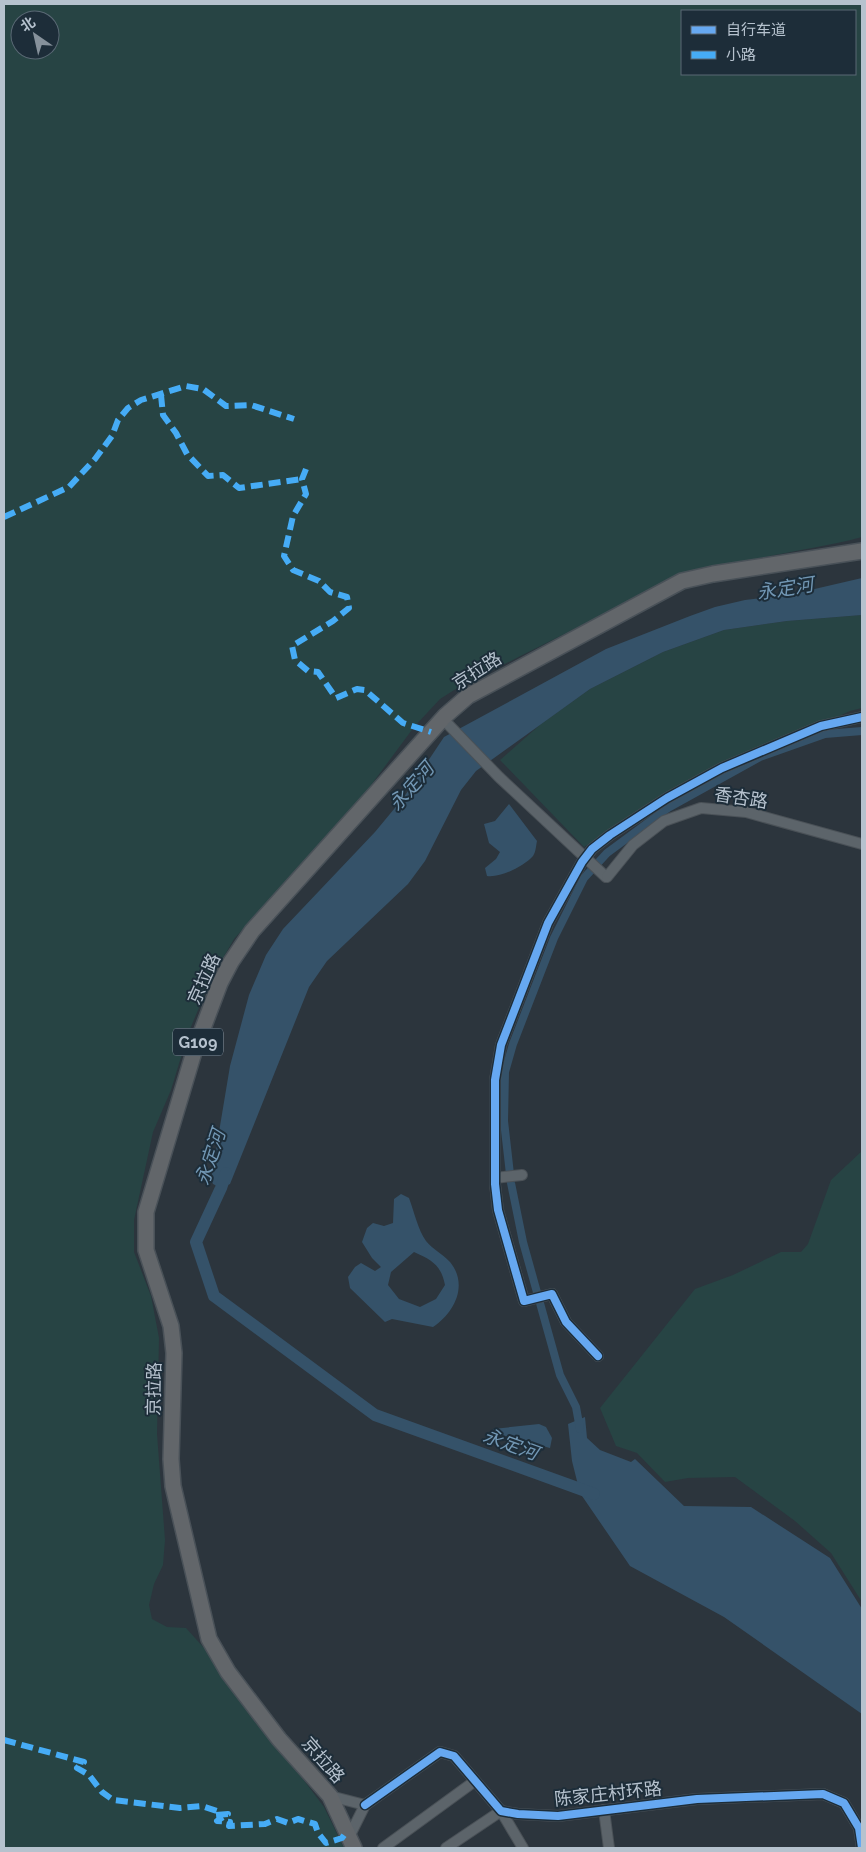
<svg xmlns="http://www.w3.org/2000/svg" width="866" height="1852" viewBox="0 0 866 1852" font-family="Raleway,'Noto Sans SC',sans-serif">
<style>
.green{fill:#274444;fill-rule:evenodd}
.water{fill:#355269;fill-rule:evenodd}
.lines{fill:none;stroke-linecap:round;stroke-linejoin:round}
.canal{stroke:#355269;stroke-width:8}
.river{stroke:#355269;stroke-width:12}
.minor-casing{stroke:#4a5157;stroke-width:12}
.highway-casing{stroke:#495158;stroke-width:18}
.minor{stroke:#5c646a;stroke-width:10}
.highway{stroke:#62666a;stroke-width:15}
.quiet{stroke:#46acf6;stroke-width:6;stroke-dasharray:12 6;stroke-linecap:butt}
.cycleway-casing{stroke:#1d2d39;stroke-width:11}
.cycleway{stroke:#66a8f1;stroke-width:8}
.labels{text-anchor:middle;stroke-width:4;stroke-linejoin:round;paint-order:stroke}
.shield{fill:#1d2d39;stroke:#8895a1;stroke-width:1}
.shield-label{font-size:16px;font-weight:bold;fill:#b6c2ce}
.street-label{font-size:18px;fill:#b6c2ce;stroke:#1d2d39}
.water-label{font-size:19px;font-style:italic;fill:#7297b4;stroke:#1d2d39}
</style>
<rect width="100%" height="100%" fill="#2c353d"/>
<g class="green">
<path d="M4,4H862V537C818,549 773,553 729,566C635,593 550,643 462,685L440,699L414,727L363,796L234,939L211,979L188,1034L171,1090L153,1132L134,1220V1252L151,1296L159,1338L157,1434L165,1540L163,1565L154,1584L149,1605L152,1619L167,1627L186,1628L205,1649L324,1807L344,1848H4ZM682,11H855V74H682ZM20,20H50V50H20Z"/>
<polygon points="862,615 862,708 850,711 656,801 584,847 500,760 541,724 590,689 663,652 724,630 787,621"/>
<polygon points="862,1151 862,1602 831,1553 795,1521 735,1477 688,1478 665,1482 637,1453 616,1446 600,1408 695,1289 733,1275 781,1252 801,1252 808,1244 831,1180"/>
</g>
<g class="water">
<polygon points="862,578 862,615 787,621 724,630 663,652 590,689 476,771 461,790 425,861 408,884 327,961 309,987 230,1184 221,1188 213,1184 211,1180 230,1066 249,995 266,955 283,929 375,832 404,797 444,737 606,649 690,616 715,607 745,600 793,594"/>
<path d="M509,804L537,841C536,845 536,852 533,856C524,866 501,878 487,876L485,868L496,859L500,852L489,843L484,824L495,821Z"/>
<path d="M401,1194L409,1198C414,1211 418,1230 426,1241C432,1249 443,1254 450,1262C469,1285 454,1313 433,1327L392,1319L385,1322L350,1288L348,1277L355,1267L361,1263L375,1271L381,1267L372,1258L362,1242L367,1228L373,1223L384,1226L393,1223L394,1199ZM414,1252C432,1260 441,1265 445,1285L436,1299L420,1307L399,1299L388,1285L391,1272Z"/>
<polygon points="585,1417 587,1438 600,1450 631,1462 635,1459 684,1506 751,1507 830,1558 862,1609 862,1714 724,1617 630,1566 580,1493 572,1461 568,1424"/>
<polygon points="539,1424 546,1427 552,1438 550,1448 494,1433 493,1429"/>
</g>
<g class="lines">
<polyline class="canal" points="580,1429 576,1407 560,1375 523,1242 511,1183 504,1121 505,1072 513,1044 554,938 584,878 607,853 668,808 760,757 825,734 862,731"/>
<polyline class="river" points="226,1173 221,1188 196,1242 214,1296 375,1415 594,1494"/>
<defs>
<g id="minor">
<polyline points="443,719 499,777 606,877"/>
<polyline points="607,877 633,845 664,821 701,808 746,812 862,844"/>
<polyline points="495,1178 522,1175"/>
<polyline points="598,1356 566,1322 552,1294 524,1301 498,1210 495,1184 495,1080 501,1045 548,923 582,862 592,849 610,835 667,798 722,768 821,726 862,717"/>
<polyline points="330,1796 365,1805 349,1837"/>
<polyline points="365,1805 440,1752 454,1756 501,1811 518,1814 558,1816 697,1799 823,1794 844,1803 859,1828 862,1848"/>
<polyline points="604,1810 609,1848"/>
<polyline points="383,1848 475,1781"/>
<polyline points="446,1848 501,1811 523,1848"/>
</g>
<polyline id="highway" points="354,1848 330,1796 279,1739 228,1672 209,1639 173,1486 171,1459 174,1353 171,1326 146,1250 146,1212 194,1052 220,983 231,962 252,931 445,716 468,696 682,581 713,574 862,551"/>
</defs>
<use href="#minor" class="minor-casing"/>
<use href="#highway" class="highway-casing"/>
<use href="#minor" class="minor"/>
<use href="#highway" class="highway"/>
<g class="quiet">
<polyline points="161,395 163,415 176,433 187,454 208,476 223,475 239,488 302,479"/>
<polyline points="306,469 302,479 306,494 293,516 284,556 293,570 319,581 330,592 347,597 349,608 333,621 292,646 295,660 308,671 318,672 336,698 357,689 365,690 403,723 431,732"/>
<polyline points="4,517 69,487 95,459 112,436 118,420 128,408 141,400 186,386 203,389 226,406 251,405 294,419"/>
<polyline points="4,1740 84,1762 77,1768 89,1775 102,1792 113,1800 180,1808 202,1806 217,1811 215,1815 228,1814 217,1821 230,1822 229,1826 265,1824 277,1819 288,1823 298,1819 315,1824 318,1833 326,1843 342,1838 347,1831"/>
</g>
<defs>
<g id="cycleway">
<polyline points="598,1356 566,1322 552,1294 524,1301 498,1210 495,1184 495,1080 501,1045 548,923 582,862 592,849 610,835 667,798 722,768 821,726 862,717"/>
<polyline points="365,1805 440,1752 454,1756 501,1811 518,1814 558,1816 697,1799 823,1794 844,1803 859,1828 862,1848"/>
</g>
</defs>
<use href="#cycleway" class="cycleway-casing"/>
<use href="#cycleway" class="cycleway"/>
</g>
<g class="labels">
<rect class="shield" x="173" y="1028.5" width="50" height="27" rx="4"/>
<g class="shield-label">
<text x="198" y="1048">G109</text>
</g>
<g class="street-label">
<text transform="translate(477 671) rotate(-32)" y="6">京拉路</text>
<text transform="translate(741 798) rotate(9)" y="6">香杏路</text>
<text transform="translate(204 979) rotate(-66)" y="6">京拉路</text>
<text transform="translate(154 1389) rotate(-89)" y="6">京拉路</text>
<text transform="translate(323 1760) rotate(49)" y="6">京拉路</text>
<text transform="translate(608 1794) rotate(-6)" y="6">陈家庄村环路</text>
</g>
<g class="water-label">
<text transform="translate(785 588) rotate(-9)" y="7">永定河</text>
<text transform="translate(411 786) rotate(-49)" y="7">永定河</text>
<text transform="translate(210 1157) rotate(-72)" y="7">永定河</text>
<text transform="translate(511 1444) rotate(20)" y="7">永定河</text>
</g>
</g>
<rect width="866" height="1852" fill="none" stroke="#b6c2ce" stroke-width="10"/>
<rect x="681" y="10" width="175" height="65" fill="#1d2d39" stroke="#5a6975"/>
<rect x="691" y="26" width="25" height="8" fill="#66a8f1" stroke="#5a6975"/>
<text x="726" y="35" font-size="15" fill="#b6c2ce">自行车道</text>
<rect x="691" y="51" width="25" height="8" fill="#46acf6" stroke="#5a6975"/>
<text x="726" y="60" font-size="15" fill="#b6c2ce">小路</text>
<g transform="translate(35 35) rotate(326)"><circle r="24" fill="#1d2d39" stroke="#5a6975"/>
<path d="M0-4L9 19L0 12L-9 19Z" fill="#86919b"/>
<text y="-8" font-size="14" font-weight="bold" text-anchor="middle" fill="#b6c2ce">北</text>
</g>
</svg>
